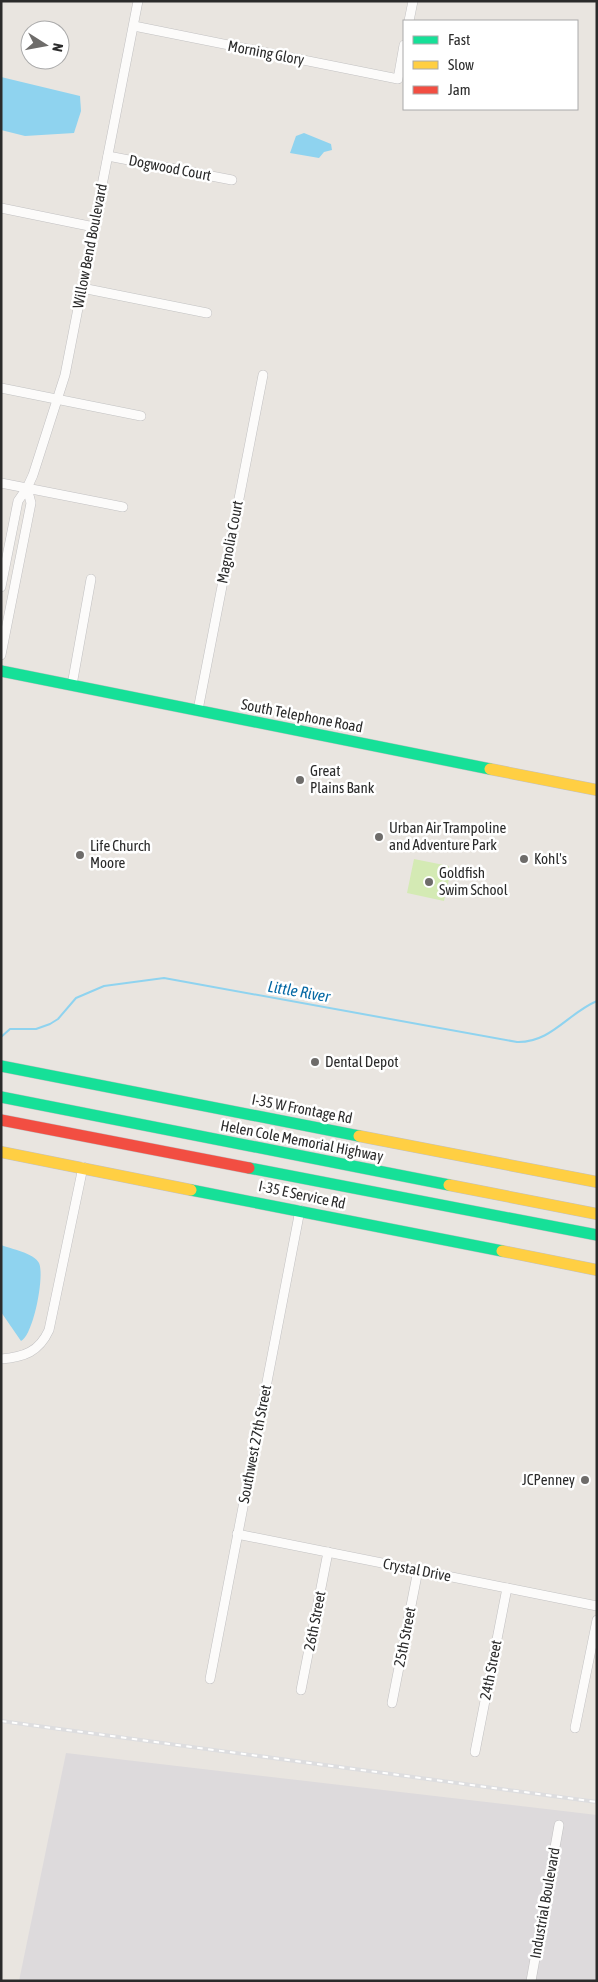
<svg xmlns="http://www.w3.org/2000/svg" width="598" height="1982" viewBox="0 0 598 1982" font-family="'Asap Condensed',sans-serif">
<style>
.industrial{fill:#dddadc}
.pitch{fill:#d4eab4}
.water{fill:#8fd3ef}
.lines{fill:none;stroke-linecap:round;stroke-linejoin:round}
.stream{stroke:#8fd3ef;stroke-width:2}
.street-casing{stroke:#c2c1c2;stroke-width:10}
.fast-casing{stroke:#c2c1c2;stroke-width:12}
.slow-casing{stroke:#c2c1c2;stroke-width:12}
.jam-casing{stroke:#c2c1c2;stroke-width:12}
.street{stroke:#fcfbfa;stroke-width:9}
.fast{stroke:#16e098;stroke-width:11}
.slow{stroke:#ffcf43;stroke-width:11}
.jam{stroke:#f24e42;stroke-width:11}
.rail-casing{stroke:#dddddf;stroke-width:4}
.rail{stroke:#fff;stroke-width:2;stroke-dasharray:5.5;stroke-linecap:butt}
.poi-dot{fill:#6e6c6a;stroke:#fff;stroke-width:2}
.labels{text-anchor:middle;stroke-width:5;stroke-linejoin:round;paint-order:stroke}
.street-label{font-size:15px;fill:#2b2b2b;stroke:#fff}
.poi-label{font-size:15px;fill:#2b2b2b;stroke:#fff;text-anchor:start}
.water-label{font-size:16px;font-style:italic;fill:#0568a4;stroke:#fff}
</style>
<rect width="100%" height="100%" fill="#e9e5e0"/>
<polygon class="industrial" points="66,1753 597,1815 597,1981 19,1981"/>
<polygon class="pitch" points="414,859 449,866 448,870 451,870 444,901 407,893"/>
<g class="water">
<polygon points="1,77 80,96 81,111 74,133 25,136 1,130"/>
<polygon points="304,133 331,144 332,150 324,152 319,158 290,153 296,136"/>
<path d="M1,1245C11,1249 34,1253 39,1263C45,1276 33,1336 21,1341L1,1312Z"/>
</g>
<g class="lines">
<path class="stream" d="M1,1037L10,1029H36L50,1024L58,1019L76,998L104,986L164,978L517,1042C551,1043 568,1013 597,1001"/>
<defs>
<g id="street">
<polyline points="409,21 413,1"/>
<polyline points="134,26 398,79 404,45"/>
<polyline points="108,156 232,180"/>
<polyline points="1,208 94,227"/>
<polyline points="82,288 207,313"/>
<polyline points="1,388 141,416"/>
<polyline points="1,483 123,507"/>
<polyline points="1,587 18,501 27,488 33,475 65,375 138,1"/>
<polyline points="1,655 31,503 27,488"/>
<polyline points="72,685 91,579"/>
<polyline points="198,710 263,375"/>
<path d="M1,1359C24,1357 39,1352 49,1330L83,1167"/>
<polyline points="237,1534 597,1606"/>
<polyline points="210,1679 300,1210"/>
<polyline points="301,1690 328,1552"/>
<polyline points="392,1703 418,1570"/>
<polyline points="575,1728 597,1620"/>
<polyline points="475,1752 507,1588"/>
<polyline points="531,1981 559,1825"/>
</g>
<g id="fast">
<polyline points="1,671 490,769"/>
<polyline points="1,1066 359,1136"/>
<polyline points="1,1097 449,1185"/>
<polyline points="249,1168 597,1235"/>
<polyline points="191,1190 502,1251"/>
</g>
<g id="slow">
<polyline points="490,769 597,790"/>
<polyline points="359,1136 597,1182"/>
<polyline points="1,1152 191,1190"/>
<polyline points="449,1185 597,1214"/>
<polyline points="502,1251 597,1270"/>
</g>
<polyline id="jam" points="1,1120 249,1168"/>
</defs>
<use href="#street" class="street-casing"/>
<use href="#fast" class="fast-casing"/>
<use href="#slow" class="slow-casing"/>
<use href="#jam" class="jam-casing"/>
<use href="#street" class="street"/>
<use href="#fast" class="fast"/>
<use href="#slow" class="slow"/>
<use href="#jam" class="jam"/>
<defs>
<polyline id="rail" points="1,1721 597,1802"/>
</defs>
<use href="#rail" class="rail-casing"/>
<use href="#rail" class="rail"/>
</g>
<g class="poi-dot">
<circle cx="300" cy="780" r="5"/>
<circle cx="379" cy="837" r="5"/>
<circle cx="80" cy="855" r="5"/>
<circle cx="524" cy="859" r="5"/>
<circle cx="429" cy="882" r="5"/>
<circle cx="315" cy="1062" r="5"/>
<circle cx="585" cy="1480" r="5"/>
</g>
<g class="labels">
<g class="street-label">
<text transform="translate(266 53) rotate(11)" y="5">Morning Glory</text>
<text transform="translate(170 168) rotate(11)" y="5">Dogwood Court</text>
<text transform="translate(90 246) rotate(-79)" y="5">Willow Bend Boulevard</text>
<text transform="translate(230 542) rotate(-79)" y="5">Magnolia Court</text>
<text transform="translate(302 716) rotate(11)" y="5">South Telephone Road</text>
<text transform="translate(302 1109) rotate(11)" y="5">I-35 W Frontage Rd</text>
<text transform="translate(302 1141) rotate(11)" y="5">Helen Cole Memorial Highway</text>
<text transform="translate(302 1195) rotate(12)" y="5">I-35 E Service Rd</text>
<text transform="translate(255 1444) rotate(-79)" y="5">Southwest 27th Street</text>
<text transform="translate(417 1570) rotate(11)" y="5">Crystal Drive</text>
<text transform="translate(315 1621) rotate(-79)" y="5">26th Street</text>
<text transform="translate(405 1637) rotate(-79)" y="5">25th Street</text>
<text transform="translate(491 1670) rotate(-79)" y="5">24th Street</text>
<text transform="translate(545 1903) rotate(-80)" y="5">Industrial Boulevard</text>
</g>
<g class="poi-label">
<text x="310" y="776">Great<tspan x="310" dy="17">Plains Bank</tspan></text>
<text x="389" y="833">Urban Air Trampoline<tspan x="389" dy="17">and Adventure Park</tspan></text>
<text x="90" y="851">Life Church<tspan x="90" dy="17">Moore</tspan></text>
<text x="534" y="864">Kohl's</text>
<text x="439" y="878">Goldfish<tspan x="439" dy="17">Swim School</tspan></text>
<text x="325" y="1067">Dental Depot</text>
<text x="575" y="1485" text-anchor="end">JCPenney</text>
</g>
<g class="water-label">
<text transform="translate(299 991) rotate(10)" y="6">Little River</text>
</g>
</g>
<rect width="598" height="1982" fill="none" stroke="#2b2b2b" stroke-width="5"/>
<rect x="403" y="20" width="175" height="90" fill="#ffffff" stroke="#aaaaaa"/>
<rect x="413" y="36" width="25" height="8" fill="#16e098" stroke="#aaaaaa"/>
<text x="448" y="45" font-size="15" fill="#2b2b2b">Fast</text>
<rect x="413" y="61" width="25" height="8" fill="#ffcf43" stroke="#aaaaaa"/>
<text x="448" y="70" font-size="15" fill="#2b2b2b">Slow</text>
<rect x="413" y="86" width="25" height="8" fill="#f24e42" stroke="#aaaaaa"/>
<text x="448" y="95" font-size="15" fill="#2b2b2b">Jam</text>
<g transform="translate(45 45) rotate(101)"><circle r="24" fill="#ffffff" stroke="#aaaaaa"/>
<path d="M0-4L9 19L0 12L-9 19Z" fill="#6e6c6a"/>
<text y="-8" font-size="14" font-weight="bold" text-anchor="middle" fill="#2b2b2b">N</text>
</g>
</svg>
